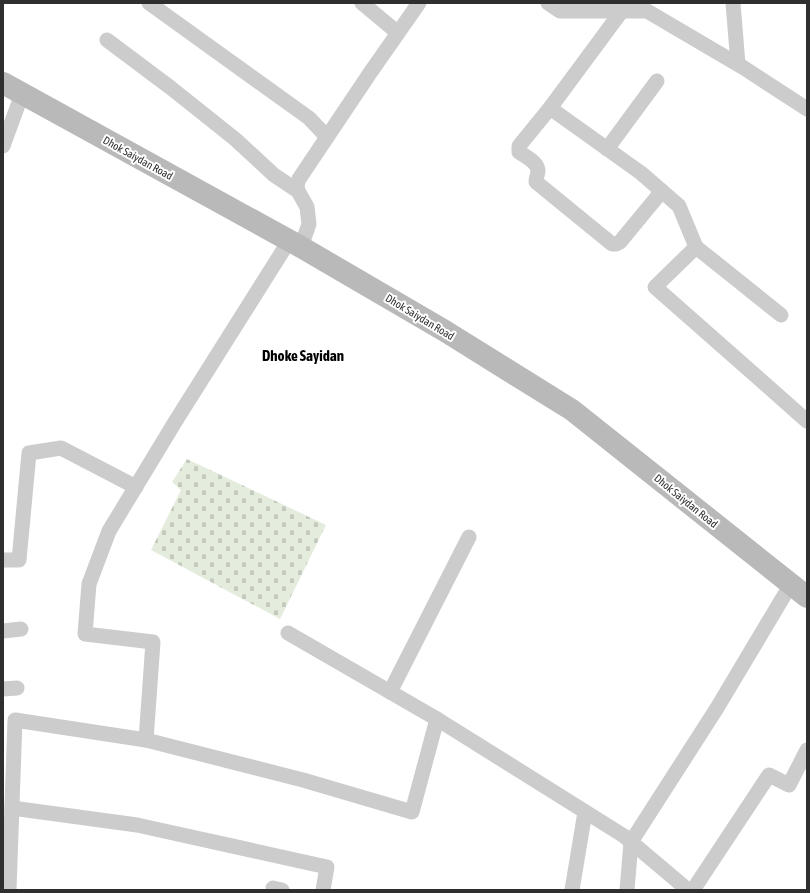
<svg xmlns="http://www.w3.org/2000/svg" width="810" height="893" viewBox="0 0 810 893" font-family="'Asap Condensed',sans-serif">
<style>
.cemetery{fill:url(#cemetery-stones)}
.lines{fill:none;stroke-linecap:round;stroke-linejoin:round}
.minor{stroke:#ccc;stroke-width:15}
.secondary{stroke:#b9b9b9;stroke-width:22}
.labels{text-anchor:middle;stroke-width:4;stroke-linejoin:round;paint-order:stroke}
.street-label{font-size:11px;fill:#2f2f2f;stroke:#fff}
.district-label{font-size:15px;font-weight:bold;fill:#000;stroke:#fff}
</style>
<defs>
<pattern id="cemetery-stones" width="16" height="16" patternUnits="userSpaceOnUse"><rect width="16" height="16" fill="#e4ecdd"/><path d="M2 7V4a2 2 0 0 1 4 0v3zM10 15v-3a2 2 0 0 1 4 0v3z" fill="#c4cbbe"/></pattern>
</defs>
<rect width="100%" height="100%" fill="#fff"/>
<polygon class="cemetery" points="187,459 326,525 280,619 151,550 181,490 172,482"/>
<g class="lines">
<g class="minor">
<polyline points="149,3 309,118 327,137"/>
<polyline points="362,3 398,33"/>
<polyline points="548,3 560,11 647,11 744,68 807,109"/>
<polyline points="733,3 738,64"/>
<path d="M621,12L550,108L519,146V152C525,156 537,162 538,170C538,174 536,178 536,182L612,244H616L620,242L662,191"/>
<polyline points="107,40 171,88 235,139 274,175 298,191"/>
<polyline points="550,108 641,173 679,206 696,247"/>
<polyline points="3,146 22,94"/>
<polyline points="607,149 657,81"/>
<polyline points="289,241 175,422 109,531 89,584 85,634 153,642 146,740 303,780 412,812 437,719"/>
<polyline points="301,247 309,224 307,207 298,191 297,185 299,179 370,73 419,3"/>
<polyline points="781,315 696,247 655,287 807,421"/>
<polyline points="3,560 19,560 29,453 61,448 136,487"/>
<polyline points="3,631 21,629"/>
<polyline points="288,633 437,719 624,836 688,890"/>
<polyline points="3,689 17,688"/>
<polyline points="390,692 469,537"/>
<polyline points="12,808 137,825 327,867 323,890"/>
<polyline points="273,888 282,890"/>
<polyline points="9,890 15,720 146,740"/>
<polyline points="572,890 585,812"/>
<polyline points="627,890 631,842 717,708 791,584"/>
<polyline points="693,890 769,775 789,785 807,750"/>
</g>
<polyline class="secondary" points="3,83 301,247 445,331 572,410 807,597"/>
</g>
<g class="labels">
<g class="street-label">
<text transform="translate(138 158) rotate(29)" y="4">Dhok Saiydan Road</text>
<text transform="translate(420 317) rotate(31)" y="4">Dhok Saiydan Road</text>
<text transform="translate(686 501) rotate(39)" y="4">Dhok Saiydan Road</text>
</g>
<g class="district-label">
<text x="303" y="361">Dhoke Sayidan</text>
</g>
</g>
<rect width="810" height="893" fill="none" stroke="#2f2f2f" stroke-width="8"/>
</svg>
